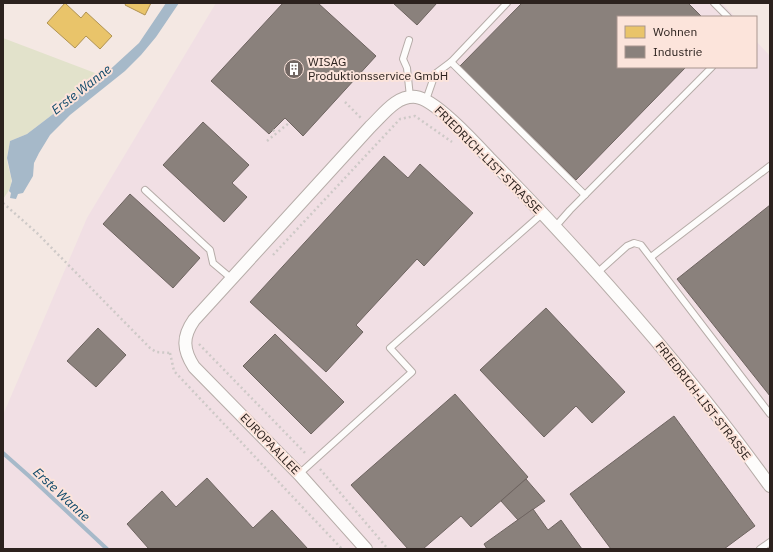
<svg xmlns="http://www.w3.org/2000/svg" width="773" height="552" viewBox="0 0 773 552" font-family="'IBM Plex Sans',sans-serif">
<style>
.industrial{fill:#f1dfe4}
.green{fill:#e2e2cb}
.water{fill:#a6b9c9}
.homes{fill:#e9c46a;stroke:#b09353}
.industry{fill:#8a817c;stroke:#6e6460}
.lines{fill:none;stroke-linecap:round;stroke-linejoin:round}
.stream{stroke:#a6b9c9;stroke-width:4}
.lane-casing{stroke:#b6aca8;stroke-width:8}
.street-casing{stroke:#b6aca8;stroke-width:14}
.path{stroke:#cec9c7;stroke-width:2.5;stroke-dasharray:2 3;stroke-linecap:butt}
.lane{stroke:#fdfcfb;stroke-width:6}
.street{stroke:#fdfcfb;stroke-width:12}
.labels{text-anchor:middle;stroke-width:4;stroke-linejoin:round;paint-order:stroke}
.poi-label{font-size:12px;fill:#2c221e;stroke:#fce4db;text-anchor:start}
.street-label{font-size:12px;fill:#2c221e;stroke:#fce4db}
.water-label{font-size:13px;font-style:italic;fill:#0d486a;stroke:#fce4db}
</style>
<rect width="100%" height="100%" fill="#f4e8e3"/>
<polygon class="industrial" points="216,3 722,3 735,17 618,17 618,67 756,67 756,41 770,56 770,549 3,549 3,415 87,218"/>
<path class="green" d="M3,38L103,76L27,134L10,141C9,147 7,154 7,160C10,179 17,181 3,199Z"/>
<polygon class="water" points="166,3 179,3 156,37 141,55 125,71 70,115 50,135 39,153 34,163 33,176 23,193 18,194 16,199 10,198 11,193 9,191 12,181 7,158 10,141 27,134 103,76 139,43"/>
<g class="homes">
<polygon points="65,3 81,18 86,12 112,36 100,49 86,36 75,48 47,23"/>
<polygon points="126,3 151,3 145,15 125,5"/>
</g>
<g class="industry">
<polygon points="283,3 318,3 376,56 303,136 285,118 269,134 211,81"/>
<polygon points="393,3 437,3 417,25"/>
<polygon points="522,3 688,3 702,17 618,17 618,67 686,67 576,180 460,66"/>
<polygon points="203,122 249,165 232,183 247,197 224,222 163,165"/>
<polygon points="384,156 408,178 420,164 473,213 424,266 417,259 356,325 363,332 326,372 250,302"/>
<polygon points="130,194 200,258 173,288 103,224"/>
<polygon points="770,205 770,396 677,279"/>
<polygon points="546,308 625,392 592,423 576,406 544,437 480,370"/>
<polygon points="98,328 126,355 96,387 67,361"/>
<polygon points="275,334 344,402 311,434 243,366"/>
<polygon points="455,394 528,477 471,527 461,516 423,549 408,549 351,485"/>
<polygon points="674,416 755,526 724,549 611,549 570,494"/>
<polygon points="207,478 253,528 272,510 308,549 149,549 127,524 162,491 176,507"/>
<polygon points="526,479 545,501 518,520 501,501"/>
<polygon points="533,509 548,530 561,520 582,549 487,549 484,544"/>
</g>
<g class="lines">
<polyline class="stream" points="3,453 29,476 107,549"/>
<defs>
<g id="lane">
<polyline points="714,3 728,17"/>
<polyline points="409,40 403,59 407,68 410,97"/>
<polyline points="451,62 585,195"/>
<polyline points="426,100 435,74 451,62 507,3"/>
<polyline points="145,190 210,250 213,263 232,279"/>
<polyline points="555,227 570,210 712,67"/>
<polyline points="651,257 770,166"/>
<polyline points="597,273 627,246 634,243 641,245 770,414"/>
<polyline points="299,474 412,372 390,348 543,213"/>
<polyline points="760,549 770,542"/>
</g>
<path id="street" d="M366,549L299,474L194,367C183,350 182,337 194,320L370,127C383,115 396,95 416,97C435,99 476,144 490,159C590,261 686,369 770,486"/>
</defs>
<use href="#lane" class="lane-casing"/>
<use href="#street" class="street-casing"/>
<g class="path">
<polyline points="345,102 362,119"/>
<polyline points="273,130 276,133"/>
<polyline points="267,141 289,123"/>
<polyline points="3,203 37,233 150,348 156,352 170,353"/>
<polyline points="273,255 400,119 415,116 452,142"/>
<polyline points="199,344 307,455"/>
<polyline points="170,353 174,371 342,549"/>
<polyline points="320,469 388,549"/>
</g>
<use href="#lane" class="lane"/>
<use href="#street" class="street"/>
</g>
<defs>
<symbol id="building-disc" viewBox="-11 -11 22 22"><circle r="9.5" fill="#726763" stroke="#fce4db"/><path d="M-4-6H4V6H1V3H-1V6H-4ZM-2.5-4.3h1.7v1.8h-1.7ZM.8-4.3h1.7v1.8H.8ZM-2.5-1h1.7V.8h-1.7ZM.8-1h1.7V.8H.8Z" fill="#fff"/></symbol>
</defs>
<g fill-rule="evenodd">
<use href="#building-disc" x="283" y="58" width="22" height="22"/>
</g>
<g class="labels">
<g class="poi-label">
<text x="308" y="66">WISAG<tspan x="308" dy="14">Produktionsservice GmbH</tspan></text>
</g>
<g class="street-label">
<text transform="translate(488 160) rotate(45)" y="4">FRIEDRICH-LIST-STRASSE</text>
<text transform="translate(703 401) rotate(52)" y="4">FRIEDRICH-LIST-STRASSE</text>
<text transform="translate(270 444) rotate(46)" y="4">EUROPAALLEE</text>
</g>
<g class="water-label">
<text transform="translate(81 89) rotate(-38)" y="5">Erste Wanne</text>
<text transform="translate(62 494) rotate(43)" y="5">Erste Wanne</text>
</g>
</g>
<rect width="773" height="552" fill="none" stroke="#2c221e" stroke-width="8"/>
<rect x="617" y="16" width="140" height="52" fill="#fce4db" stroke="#a9968f"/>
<rect x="625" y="26" width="20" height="12" fill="#e9c46a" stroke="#a9968f"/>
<text x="653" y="36" font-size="12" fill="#2c221e">Wohnen</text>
<rect x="625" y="46" width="20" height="12" fill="#8a817c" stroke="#a9968f"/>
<text x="653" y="56" font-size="12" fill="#2c221e">Industrie</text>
</svg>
